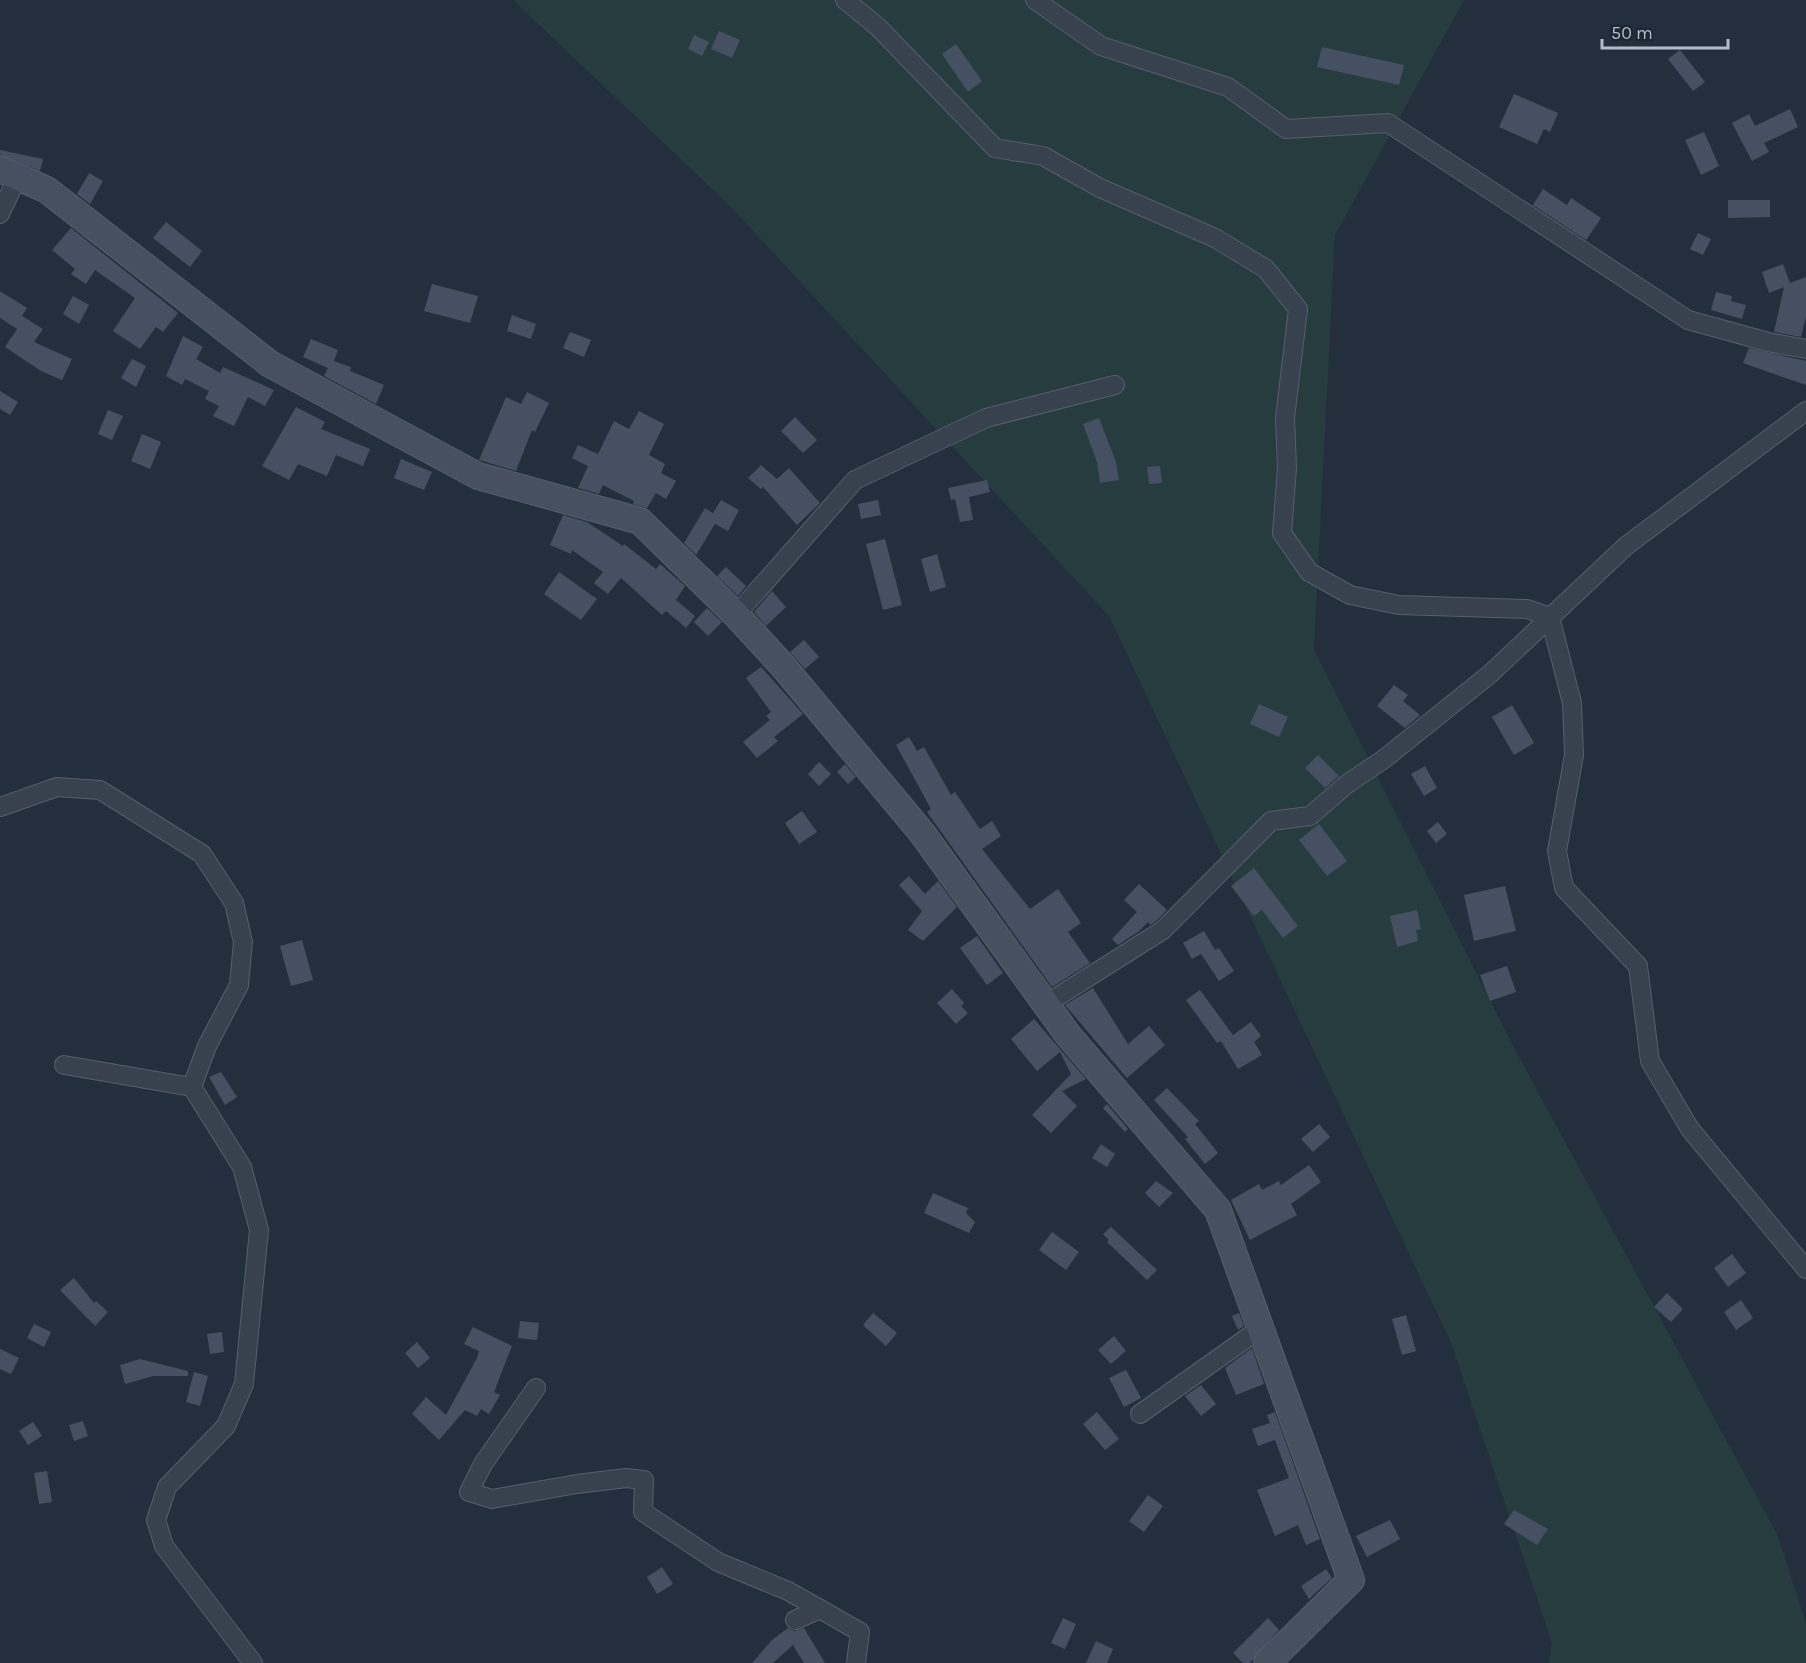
<svg xmlns="http://www.w3.org/2000/svg" width="1806" height="1663" viewBox="0 0 1806 1663" font-family="Karla,sans-serif">
<style>
.green{fill:#263c3f}
.building{fill:#455162}
.lines{fill:none;stroke-linecap:round;stroke-linejoin:round}
.street-casing{stroke:#565f6c;stroke-width:20}
.secondary-casing{stroke:#565f6c;stroke-width:28}
.street{stroke:#38414e;stroke-width:18}
.secondary{stroke:#465061;stroke-width:26}
</style>
<rect width="100%" height="100%" fill="#242f3e"/>
<polygon class="green" points="513,0 1464,0 1335,235 1314,650 1511,1042 1777,1534 1806,1623 1806,1663 1549,1663 1552,1643 1452,1345 1109,616 731,207"/>
<g class="building">
<polygon points="719,31 740,40 732,58 711,49"/>
<polygon points="694,35 709,42 702,56 688,49"/>
<polygon points="956,44 982,81 968,92 942,54"/>
<polygon points="1322,47 1404,65 1399,85 1317,67"/>
<polygon points="1680,50 1705,82 1693,91 1668,59"/>
<polygon points="1514,94 1558,113 1550,132 1544,129 1537,144 1499,127"/>
<polygon points="1790,109 1798,127 1764,143 1769,152 1752,161 1732,123 1749,114 1755,126"/>
<polygon points="1704,132 1719,166 1701,175 1685,140"/>
<polygon points="0,150 43,159 40,171 0,154"/>
<polygon points="89,173 103,181 90,204 77,194"/>
<polygon points="1543,189 1567,205 1571,198 1601,218 1586,240 1533,205"/>
<polygon points="1728,200 1770,200 1770,217 1728,218"/>
<polygon points="166,222 202,251 190,267 153,238"/>
<polygon points="71,228 178,313 163,332 156,327 140,349 113,331 135,298 95,270 86,284 71,274 75,269 52,250"/>
<polygon points="1698,233 1711,239 1703,255 1690,249"/>
<polygon points="1783,264 1790,283 1806,277 1806,317 1801,337 1774,332 1784,287 1769,293 1762,272"/>
<polygon points="432,284 478,296 470,323 424,311"/>
<polygon points="0,291 27,308 22,316 43,329 34,342 72,359 62,380 41,371 5,347 17,329 0,318"/>
<polygon points="1716,292 1732,296 1731,301 1746,305 1742,319 1711,310"/>
<polygon points="73,296 89,305 79,324 63,314"/>
<polygon points="512,315 536,324 531,339 507,331"/>
<polygon points="570,332 591,340 584,357 563,348"/>
<polygon points="183,336 203,347 196,359 220,373 223,367 274,390 265,406 248,397 234,426 213,416 219,406 205,399 209,391 185,379 182,385 166,376"/>
<polygon points="311,339 338,350 334,361 351,367 350,371 384,385 376,404 324,376 328,368 303,357"/>
<polygon points="1749,348 1806,361 1806,385 1743,363"/>
<polygon points="132,359 146,366 136,387 121,378"/>
<polygon points="0,391 18,402 10,415 0,409"/>
<polygon points="527,392 549,403 535,432 532,430 516,471 479,460 506,397 521,404"/>
<polygon points="296,407 325,422 321,429 370,449 363,466 336,455 327,476 298,464 289,480 262,466"/>
<polygon points="108,410 123,416 112,440 98,434"/>
<polygon points="639,411 664,424 649,455 665,464 661,473 676,481 666,499 656,493 647,508 633,504 634,501 603,485 599,494 578,488 588,466 572,458 578,445 598,454 614,421 629,429"/>
<polygon points="795,417 817,440 803,453 781,431"/>
<polygon points="1099,418 1116,462 1119,480 1100,483 1097,462 1083,424"/>
<polygon points="142,434 161,442 150,469 131,461"/>
<polygon points="401,459 432,472 424,490 394,478"/>
<polygon points="761,465 777,479 789,468 820,503 797,525 763,487 761,489 748,478"/>
<polygon points="1160,466 1162,483 1149,484 1147,467"/>
<polygon points="987,480 990,492 969,497 973,520 960,522 955,499 951,500 948,488"/>
<polygon points="721,500 739,510 728,531 715,524 696,555 684,543 705,508 713,513"/>
<polygon points="878,500 881,515 861,519 858,504"/>
<polygon points="563,515 587,522 623,546 624,544 656,569 660,564 685,586 676,600 695,616 686,628 666,611 662,615 621,578 608,594 594,583 603,572 572,550 571,554 550,545"/>
<polygon points="885,539 902,605 883,610 866,544"/>
<polygon points="937,554 946,587 930,592 921,559"/>
<polygon points="726,567 746,586 738,596 717,576"/>
<polygon points="559,572 597,599 581,620 544,594"/>
<polygon points="772,591 786,607 766,626 754,612"/>
<polygon points="707,608 722,622 708,636 694,622"/>
<polygon points="804,640 819,657 805,669 790,652"/>
<polygon points="761,667 803,714 774,737 778,741 757,758 743,742 770,720 766,716 771,712 746,678"/>
<polygon points="1394,685 1408,695 1403,701 1420,715 1405,728 1377,706"/>
<polygon points="1259,704 1288,717 1279,737 1250,724"/>
<polygon points="1512,705 1534,743 1514,755 1492,717"/>
<polygon points="909,737 917,751 924,747 951,795 955,792 980,829 992,821 1001,836 982,849 1030,909 1058,889 1081,923 1068,932 1090,963 1052,987 927,812 931,809 896,745"/>
<polygon points="1318,755 1339,776 1325,788 1305,768"/>
<polygon points="819,762 831,774 819,786 808,774"/>
<polygon points="845,764 856,777 848,784 837,772"/>
<polygon points="1425,766 1437,788 1424,796 1411,774"/>
<polygon points="802,811 817,832 799,844 785,823"/>
<polygon points="1438,822 1447,834 1436,843 1427,831"/>
<polygon points="1319,824 1347,861 1327,876 1299,840"/>
<polygon points="1254,868 1298,926 1283,938 1262,910 1254,916 1231,886"/>
<polygon points="909,876 925,894 938,881 957,907 923,941 908,930 922,911 899,885"/>
<polygon points="1139,884 1167,910 1156,921 1150,925 1148,922 1138,932 1118,945 1112,939 1137,912 1124,900"/>
<polygon points="1505,886 1516,931 1474,941 1464,895"/>
<polygon points="1417,910 1421,929 1416,930 1418,941 1397,947 1390,916"/>
<polygon points="1204,931 1215,950 1219,948 1234,971 1219,981 1201,954 1192,959 1183,943"/>
<polygon points="977,936 1003,973 987,985 960,948"/>
<polygon points="302,940 313,980 291,986 280,946"/>
<polygon points="1507,966 1516,992 1490,1001 1480,975"/>
<polygon points="1093,988 1128,1044 1149,1026 1165,1045 1127,1078 1065,1005"/>
<polygon points="952,989 964,1003 961,1006 968,1013 956,1024 937,1003"/>
<polygon points="1200,990 1233,1035 1251,1022 1261,1036 1254,1042 1262,1055 1238,1069 1221,1041 1217,1043 1186,1000"/>
<polygon points="1034,1019 1086,1079 1062,1091 1077,1106 1051,1133 1032,1115 1071,1074 1060,1052 1037,1071 1011,1039"/>
<polygon points="221,1072 237,1097 225,1105 209,1077"/>
<polygon points="1167,1088 1199,1121 1195,1124 1218,1153 1205,1164 1185,1139 1188,1137 1154,1100"/>
<polygon points="1107,1104 1128,1129 1125,1132 1103,1108"/>
<polygon points="1319,1124 1330,1137 1313,1152 1301,1139"/>
<polygon points="1101,1144 1115,1154 1107,1167 1092,1158"/>
<polygon points="1309,1165 1321,1182 1291,1204 1297,1215 1250,1240 1231,1200 1259,1184 1262,1190 1279,1181 1281,1185"/>
<polygon points="1156,1181 1173,1193 1159,1207 1145,1193"/>
<polygon points="933,1193 968,1208 966,1213 975,1222 969,1233 924,1213"/>
<polygon points="1111,1227 1157,1270 1147,1280 1107,1242 1109,1240 1103,1234"/>
<polygon points="1052,1232 1079,1252 1066,1270 1039,1250"/>
<polygon points="1732,1254 1746,1273 1728,1287 1714,1268"/>
<polygon points="74,1278 94,1303 96,1301 108,1312 95,1326 60,1290"/>
<polygon points="1667,1293 1683,1309 1671,1322 1654,1307"/>
<polygon points="1741,1300 1753,1318 1736,1330 1724,1312"/>
<polygon points="873,1313 897,1333 886,1346 863,1325"/>
<polygon points="1239,1313 1244,1326 1238,1330 1232,1316"/>
<polygon points="1406,1315 1416,1351 1402,1355 1392,1319"/>
<polygon points="520,1321 539,1323 537,1340 518,1338"/>
<polygon points="34,1324 51,1332 44,1347 27,1338"/>
<polygon points="473,1327 512,1346 494,1392 500,1395 489,1414 481,1409 477,1416 465,1410 439,1440 412,1414 426,1397 446,1415 477,1358 479,1351 464,1344"/>
<polygon points="222,1332 224,1352 210,1354 207,1334"/>
<polygon points="1114,1336 1126,1351 1111,1364 1098,1350"/>
<polygon points="417,1342 430,1358 418,1368 405,1353"/>
<polygon points="1252,1348 1264,1384 1236,1395 1225,1368"/>
<polygon points="0,1349 19,1358 11,1374 0,1369"/>
<polygon points="140,1359 188,1371 188,1376 153,1376 125,1384 120,1365"/>
<polygon points="1126,1370 1141,1398 1124,1407 1109,1378"/>
<polygon points="194,1372 208,1376 200,1406 186,1402"/>
<polygon points="1201,1385 1216,1404 1201,1416 1185,1396"/>
<polygon points="1097,1412 1119,1439 1105,1450 1083,1424"/>
<polygon points="1275,1412 1320,1539 1306,1545 1298,1525 1275,1536 1257,1490 1289,1478 1275,1440 1258,1446 1252,1429 1270,1423 1267,1415"/>
<polygon points="83,1421 88,1436 74,1441 69,1425"/>
<polygon points="33,1422 42,1436 28,1445 19,1431"/>
<polygon points="47,1471 52,1502 39,1504 34,1473"/>
<polygon points="1148,1495 1163,1506 1144,1532 1129,1521"/>
<polygon points="1514,1510 1548,1529 1537,1545 1504,1524"/>
<polygon points="1390,1520 1400,1539 1367,1557 1356,1536"/>
<polygon points="662,1567 673,1584 657,1594 647,1577"/>
<polygon points="1326,1569 1332,1578 1309,1599 1301,1586"/>
<polygon points="1063,1618 1076,1624 1065,1649 1051,1643"/>
<polygon points="1268,1618 1279,1630 1250,1663 1243,1663 1233,1653"/>
<polygon points="788,1628 794,1631 804,1628 825,1663 804,1663 793,1645 773,1663 752,1663 772,1640"/>
<polygon points="1096,1641 1113,1649 1107,1663 1086,1663"/>
</g>
<g class="lines">
<defs>
<g id="street">
<polyline points="845,0 878,27 995,148 1043,156 1100,188 1215,238 1266,269 1298,309 1285,418 1287,468 1282,533 1309,572 1350,595 1399,605 1527,609 1550,617 1572,703 1574,755 1557,851 1564,888 1638,966 1650,1061 1690,1129 1806,1269"/>
<polyline points="1035,0 1101,46 1228,87 1286,129 1388,123 1688,320 1768,342 1806,349"/>
<polyline points="0,214 18,176"/>
<polyline points="736,615 855,480 986,418 1115,385"/>
<polyline points="0,807 57,787 100,790 202,854 234,903 243,942 239,985 207,1046 192,1087 242,1167 259,1230 244,1384 226,1426 167,1487 156,1520 164,1546 253,1663"/>
<polyline points="1046,1004 1163,930 1271,821 1310,816 1347,784 1384,759 1490,674 1626,546 1806,411"/>
<polyline points="64,1065 192,1087"/>
<polyline points="536,1388 483,1464 469,1492 492,1499 577,1484 626,1478 644,1480 643,1512 718,1562 788,1591 820,1609"/>
<polyline points="1140,1414 1261,1328"/>
<polyline points="795,1620 820,1609 860,1632 856,1663"/>
</g>
<polyline id="secondary" points="0,169 47,190 270,364 478,476 640,521 736,615 782,665 922,833 1068,1035 1218,1210 1351,1580 1267,1663"/>
</defs>
<use href="#street" class="street-casing"/>
<use href="#secondary" class="secondary-casing"/>
<use href="#street" class="street"/>
<use href="#secondary" class="secondary"/>
</g>
<path d="M1602 39v9h126v-9" fill="none" stroke="#b4bcc9" stroke-width="3"/>
<text x="1611" y="39" font-size="18" fill="#b4bcc9" stroke="#1d2633" stroke-width="4.5" paint-order="stroke">50 m</text>
</svg>
